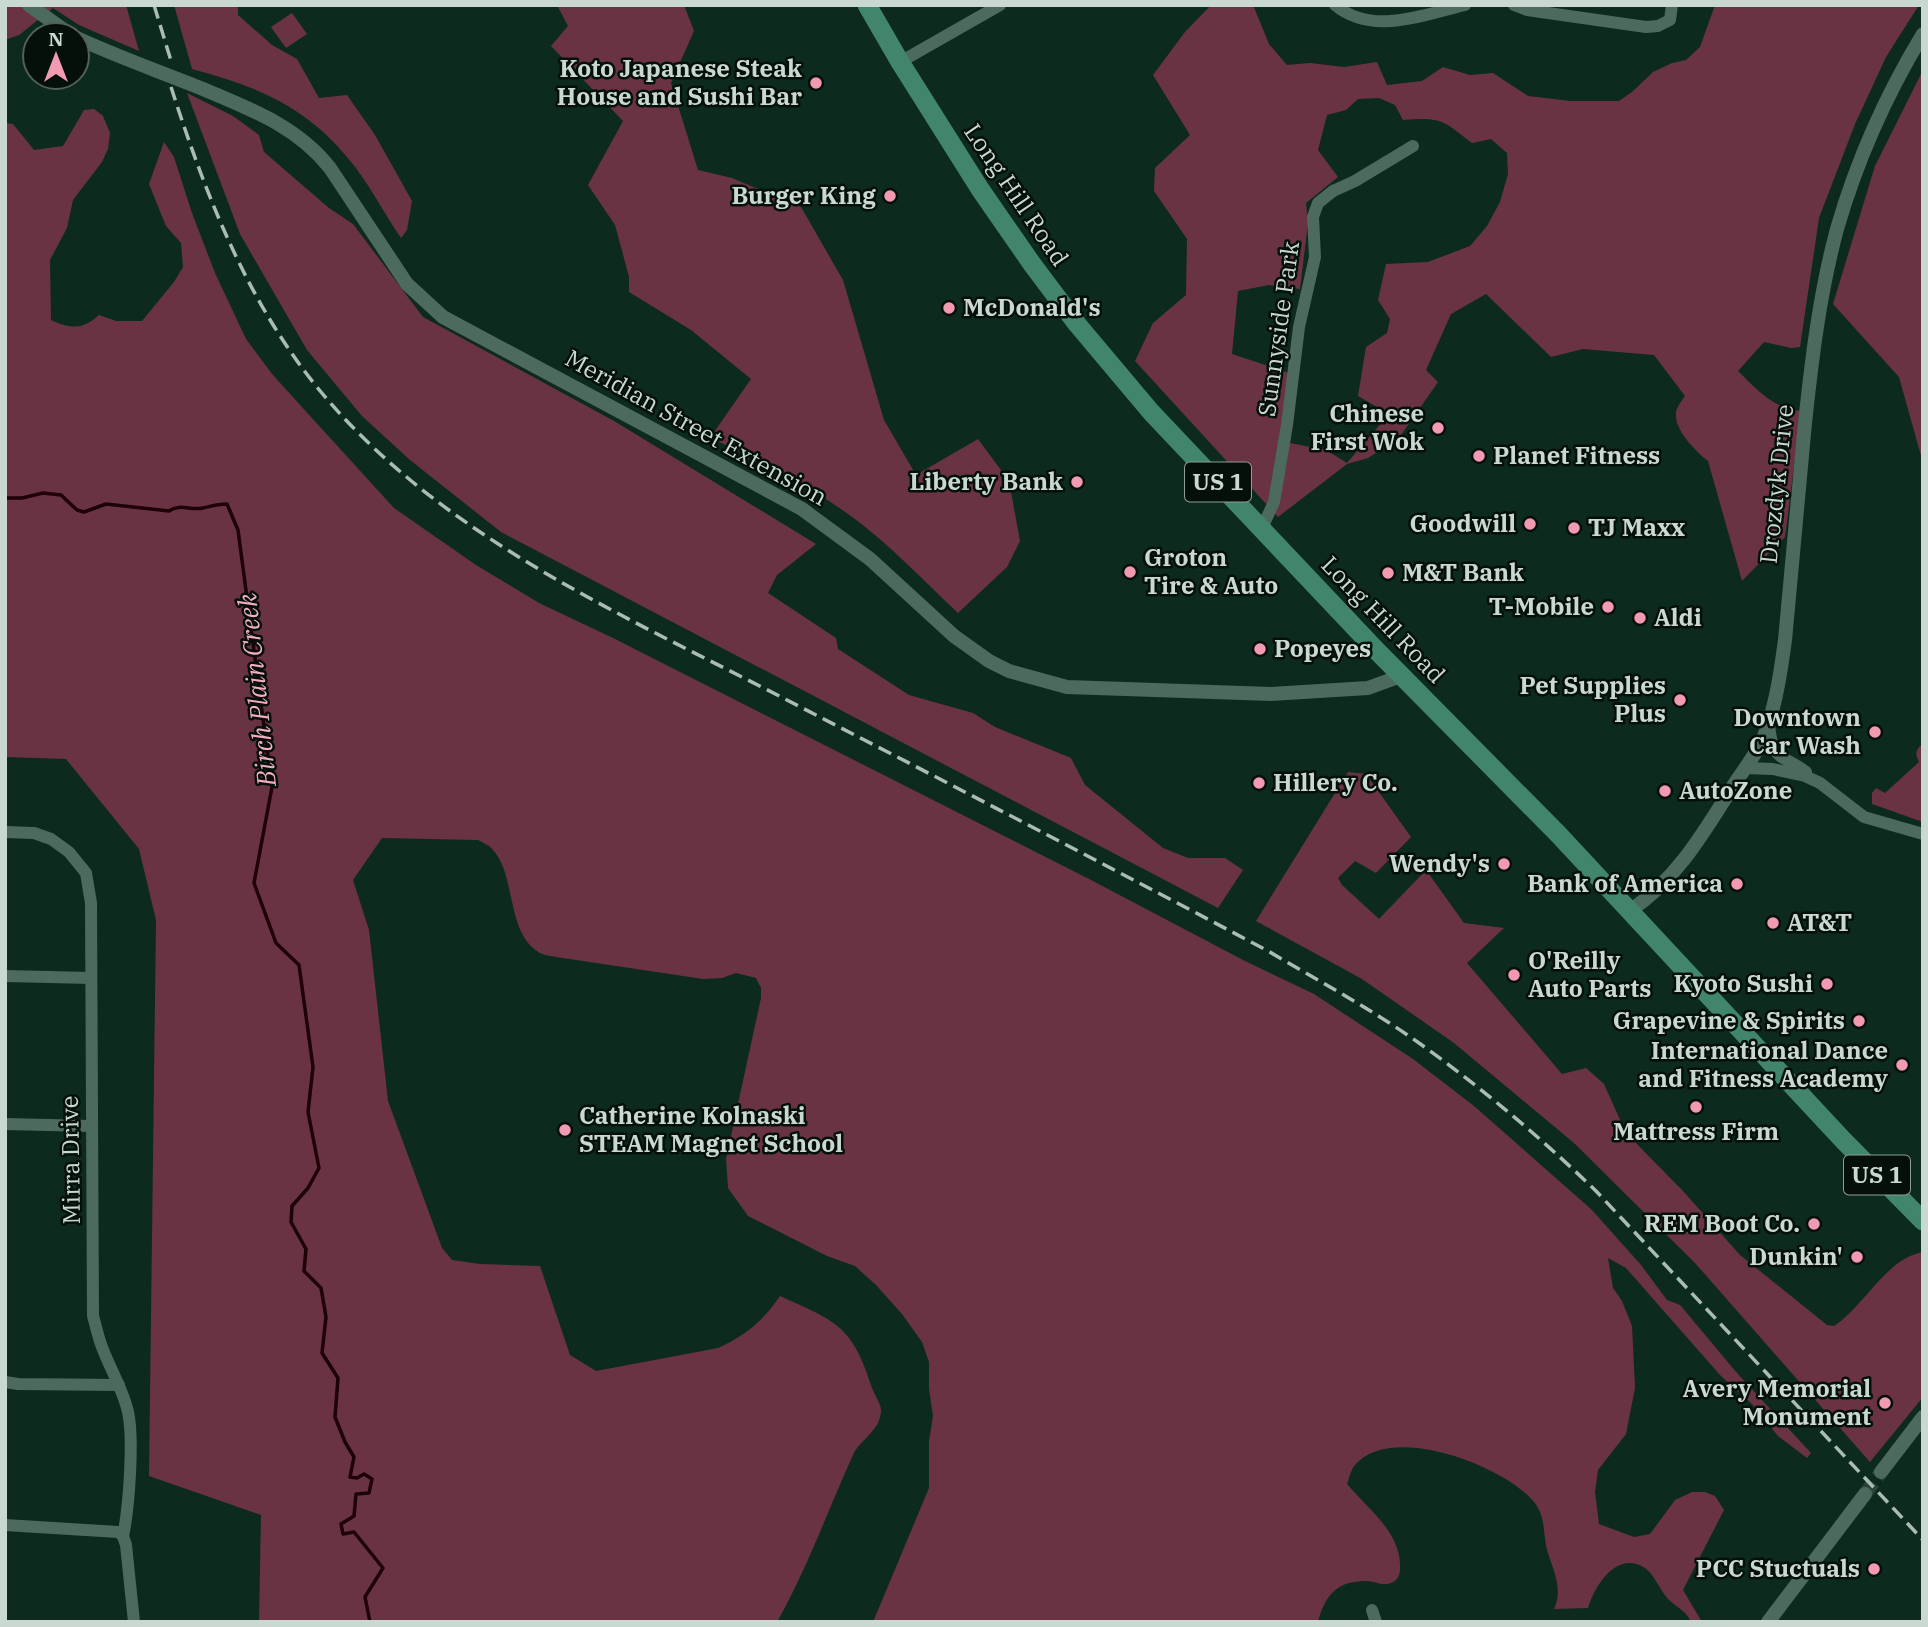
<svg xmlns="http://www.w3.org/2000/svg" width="1928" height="1627" viewBox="0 0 1928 1627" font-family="'IBM Plex Serif',serif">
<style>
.green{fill:#6a3344;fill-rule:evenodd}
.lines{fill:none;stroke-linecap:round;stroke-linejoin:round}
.stream{stroke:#1e0008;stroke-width:3.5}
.tertiary-tunnel{stroke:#29443a;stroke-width:14;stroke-dasharray:14 7;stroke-linecap:butt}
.minor{stroke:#4c6a5d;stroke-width:12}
.tertiary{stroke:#4c6a5d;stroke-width:14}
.primary{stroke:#41866c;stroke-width:19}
.rail{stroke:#aabcb3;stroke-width:3.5;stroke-dasharray:14 7;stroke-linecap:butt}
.poi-dot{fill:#f19ab2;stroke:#05100b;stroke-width:2.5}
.labels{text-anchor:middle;stroke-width:5;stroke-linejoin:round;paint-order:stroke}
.shield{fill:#05100b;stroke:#8e9d96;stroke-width:2}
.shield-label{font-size:23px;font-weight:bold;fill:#c9d9d1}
.poi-label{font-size:24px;font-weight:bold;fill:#c9d9d1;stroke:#05100b;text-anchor:end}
.street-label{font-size:24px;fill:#c9d9d1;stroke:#05100b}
.water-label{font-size:26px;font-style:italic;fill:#f5aec1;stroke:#05100b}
</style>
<rect width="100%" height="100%" fill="#0d2a1f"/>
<g class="green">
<polygon points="5,5 126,5 139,51 79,25 53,8 19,35 5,40"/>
<path d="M174,5H238V15L272,45L297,59L319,98L347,95L375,135L412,201L407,230L401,238C383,212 368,181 347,157C304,105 255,86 192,69Z"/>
<path d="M557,5H684L694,31L671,83L698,170L732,178L801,207L843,280L884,420L916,475L978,439L1009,481L1020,541L1007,567L958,613C924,581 892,547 855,519C810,486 761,460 710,438L751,379L691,330L629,292V277L615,225L588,185L623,121L551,46L568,26Z"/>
<path d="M1211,5H1253L1269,44L1287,65L1310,63L1344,67L1377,62L1387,85L1422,81L1443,67L1470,75L1493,73L1528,96L1571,101H1619L1632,92L1653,72L1672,63L1686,60L1700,47L1715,5H1919L1886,57L1855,124L1819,218L1800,347L1791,348L1764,342L1738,371C1756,389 1774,409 1801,411L1785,537L1742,581L1708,461C1697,452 1676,432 1676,416C1675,409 1681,402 1685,396L1654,355L1583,349L1551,357L1486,294L1451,314L1426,370L1438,382L1399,438L1368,458L1347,464L1278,517L1135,361L1153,323L1186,295L1187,239L1154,191L1155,168L1190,135L1153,75L1185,32ZM1379,98L1395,105L1403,120C1442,117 1442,120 1472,143L1491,139L1507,153L1508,174L1500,202L1487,226L1470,246L1428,262L1386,264L1378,300L1390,319L1387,333L1366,347L1358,396L1389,414L1347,463L1326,450L1290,443L1298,376L1232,354L1238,291L1269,285L1300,289L1308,223L1306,203L1338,177L1318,150L1327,115L1346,110L1358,99Z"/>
<polygon points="292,13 307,34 286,48 271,27"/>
<polygon points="1923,70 1923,463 1899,377 1833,304 1875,166"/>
<polygon points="187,93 233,116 259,135 264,152 329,208 353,224 423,317 614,421 816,544 777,575 768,593 836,638 838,649 909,695 973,713 995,727 1071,758 1085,785 1163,848 1188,858 1225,858 1243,870 1218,908 501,532 410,460 362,416 307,350 240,234"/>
<path d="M94,109L103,116L110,133L108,149L102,162L73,200L67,228L50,260L51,320C70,329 83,330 99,315L116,321H142L174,282L183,267L181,243L166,226L149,184L164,142L174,157L192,213L215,273L246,339L272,374L311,417L394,508L476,565L539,603L613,638L1091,880L1243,960L1314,994L1413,1059L1474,1106L1592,1210L1641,1265L1667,1300L1680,1305L1737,1373L1811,1453L1807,1458L1778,1436L1752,1404L1720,1375L1626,1268L1608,1258L1613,1288L1622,1301L1632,1326L1635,1388L1626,1434L1598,1470L1595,1492L1599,1524L1634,1537L1650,1534L1675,1500L1692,1492H1705L1715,1496L1724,1510L1683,1590L1702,1622H1691C1687,1611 1676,1607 1668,1599C1660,1590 1654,1574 1645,1568C1617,1550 1595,1585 1588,1608L1554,1609C1563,1590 1554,1572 1548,1553C1542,1534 1547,1518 1534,1502C1505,1466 1391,1422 1355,1465C1351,1469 1349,1479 1347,1484C1368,1509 1402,1533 1400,1569C1400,1577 1396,1582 1388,1584C1380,1585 1374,1581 1366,1581C1337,1581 1325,1595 1318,1622H873L929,1488V1441L933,1416L929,1389V1362L922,1342L902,1314L876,1285L855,1266L827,1256L748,1216L728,1188L726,1159L761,998V988L756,978L736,973L722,978L703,979L556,957C551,956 544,955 540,953C505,933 517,874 492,849C489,845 483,843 478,840L382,838L353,880L369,930L388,1101L442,1248L452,1260L480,1264L540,1266L570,1355L596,1371L718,1348C745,1336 764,1320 780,1296C835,1321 852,1325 871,1385C873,1393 881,1403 881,1410C881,1431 860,1439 853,1455C828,1510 807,1569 777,1622H259L261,1515L149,1476L156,920L139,849L66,759L5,757V123L13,124L34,150L63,146L84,110Z"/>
<path d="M1923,743V822L1872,804V793L1876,788L1885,793L1919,762C1915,753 1915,751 1923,743Z"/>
<path d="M1348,772L1366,774L1411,837L1376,873L1355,861L1338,878L1342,885L1379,919L1426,870L1464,923L1504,928L1467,963L1562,1074L1586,1068L1604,1084L1626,1133L1683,1191L1740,1255L1827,1325L1834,1326C1865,1306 1885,1259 1923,1252V1397L1870,1462L1695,1263L1574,1143L1454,1043L1362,979L1256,921Z"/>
</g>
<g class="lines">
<path class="stream" d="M5,498H22L43,493L61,495L77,510L84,512L106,504L169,511C180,503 191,511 203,508C212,506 217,504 227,504L238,530L272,787L254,883L276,943L299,965L313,1067L308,1112L319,1168L308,1188L292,1206L291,1222L306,1249L304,1271L321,1288L326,1317L322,1353L338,1378L335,1417L345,1442L354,1457L350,1477L357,1478L364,1474L372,1479L369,1493L356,1494L354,1516L341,1524L343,1534L354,1532L383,1568L365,1597L370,1622"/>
<polyline class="tertiary-tunnel" points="1865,1494 1881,1472"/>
<g class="minor">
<path d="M1335,5C1372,36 1423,15 1465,5"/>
<polyline points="1514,5 1527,10 1646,27 1658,26 1670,20 1672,5"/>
<polyline points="900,62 1000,5"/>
<polyline points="1262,528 1274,502 1287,425 1299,327 1315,257 1313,217 1318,203 1333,191 1355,181 1413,146"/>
<path d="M1769,725C1773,763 1780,752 1806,772"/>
<polyline points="1746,768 1773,769 1805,776 1820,783 1864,817 1923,834"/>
<path d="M5,832L34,833L51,839L69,852L86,873L91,903L93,1316C96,1326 98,1337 102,1347C110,1369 123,1389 128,1412C134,1439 129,1508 123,1536"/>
<polyline points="5,976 91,978"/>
<polyline points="5,1124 91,1126"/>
<polyline points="5,1382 18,1384 119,1385"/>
<polyline points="5,1525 118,1532 123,1536 126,1545 134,1622"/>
<polyline points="1372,1610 1376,1622"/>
</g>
<g class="tertiary">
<polyline points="29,5 71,35"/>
<path d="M77,38C118,57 161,72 203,89C250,109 297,126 330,168L407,284L443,317L802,509L870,559L954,636L989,661L1009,671L1067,687L1271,694L1368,688L1401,676"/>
<path d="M1631,910C1677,879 1704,832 1733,786C1746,766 1761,749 1768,725C1777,698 1781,669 1785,640C1792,568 1798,495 1805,423C1812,357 1820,292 1837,229C1857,160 1886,95 1923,34"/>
<polyline points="1881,1472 1923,1417"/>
<polyline points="1768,1622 1865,1494"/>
</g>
<polyline class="primary" points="867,5 900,62 980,189 1032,264 1077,324 1151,412 1378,652 1559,835 1843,1140 1923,1221"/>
<g class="rail">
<polyline points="154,5 172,64"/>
<path d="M171,87C206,196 248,304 321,392C442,537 621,614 785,699C946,782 1108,866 1268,951C1319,981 1371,1009 1419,1043C1482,1088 1540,1137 1596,1191L1923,1540"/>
</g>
</g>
<g class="poi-dot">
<circle cx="816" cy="83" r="7"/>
<circle cx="890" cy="196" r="7"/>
<circle cx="949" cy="308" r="7"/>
<circle cx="1438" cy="428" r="7"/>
<circle cx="1479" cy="456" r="7"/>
<circle cx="1077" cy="482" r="7"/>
<circle cx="1530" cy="524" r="7"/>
<circle cx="1574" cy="528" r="7"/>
<circle cx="1130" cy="572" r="7"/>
<circle cx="1388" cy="573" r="7"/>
<circle cx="1608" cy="607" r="7"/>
<circle cx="1640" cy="618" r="7"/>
<circle cx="1260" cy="649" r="7"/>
<circle cx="1680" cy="700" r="7"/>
<circle cx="1875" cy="732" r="7"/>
<circle cx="1259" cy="783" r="7"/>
<circle cx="1665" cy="791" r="7"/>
<circle cx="1504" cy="864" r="7"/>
<circle cx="1737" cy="884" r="7"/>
<circle cx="1773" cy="923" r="7"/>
<circle cx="1514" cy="975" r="7"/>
<circle cx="1827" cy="984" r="7"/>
<circle cx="1859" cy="1021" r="7"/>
<circle cx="1902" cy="1065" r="7"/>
<circle cx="1696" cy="1107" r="7"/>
<circle cx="565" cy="1130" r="7"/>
<circle cx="1814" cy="1224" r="7"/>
<circle cx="1857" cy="1257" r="7"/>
<circle cx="1885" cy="1403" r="7"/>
<circle cx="1874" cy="1569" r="7"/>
</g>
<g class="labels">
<g class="shield">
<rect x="1185" y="462.5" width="66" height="39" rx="5"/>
<rect x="1844" y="1155.5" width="66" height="39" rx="5"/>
</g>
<g class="shield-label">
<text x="1218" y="490">US 1</text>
<text x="1877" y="1183">US 1</text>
</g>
<g class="poi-label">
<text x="802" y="77">Koto Japanese Steak<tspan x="802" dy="28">House and Sushi Bar</tspan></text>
<text x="876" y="204">Burger King</text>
<text x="963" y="316" text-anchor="start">McDonald's</text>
<text x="1424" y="422">Chinese<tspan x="1424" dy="28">First Wok</tspan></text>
<text x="1493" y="464" text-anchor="start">Planet Fitness</text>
<text x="1063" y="490">Liberty Bank</text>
<text x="1516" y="532">Goodwill</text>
<text x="1588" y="536" text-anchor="start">TJ Maxx</text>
<text x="1144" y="566" text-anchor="start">Groton<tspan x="1144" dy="28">Tire &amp; Auto</tspan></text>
<text x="1402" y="581" text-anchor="start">M&amp;T Bank</text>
<text x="1594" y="615">T-Mobile</text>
<text x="1654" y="626" text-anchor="start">Aldi</text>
<text x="1274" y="657" text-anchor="start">Popeyes</text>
<text x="1666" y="694">Pet Supplies<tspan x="1666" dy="28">Plus</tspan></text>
<text x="1861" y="726">Downtown<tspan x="1861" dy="28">Car Wash</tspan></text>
<text x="1273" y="791" text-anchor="start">Hillery Co.</text>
<text x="1679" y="799" text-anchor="start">AutoZone</text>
<text x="1490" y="872">Wendy's</text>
<text x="1723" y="892">Bank of America</text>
<text x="1787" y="931" text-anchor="start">AT&amp;T</text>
<text x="1528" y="969" text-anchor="start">O'Reilly<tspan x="1528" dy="28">Auto Parts</tspan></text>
<text x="1813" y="992">Kyoto Sushi</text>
<text x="1845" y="1029">Grapevine &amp; Spirits</text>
<text x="1888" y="1059">International Dance<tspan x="1888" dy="28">and Fitness Academy</tspan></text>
<text x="579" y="1124" text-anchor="start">Catherine Kolnaski<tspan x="579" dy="28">STEAM Magnet School</tspan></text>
<text x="1696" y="1140" text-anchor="middle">Mattress Firm</text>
<text x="1800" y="1232">REM Boot Co.</text>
<text x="1843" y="1265">Dunkin'</text>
<text x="1871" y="1397">Avery Memorial<tspan x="1871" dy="28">Monument</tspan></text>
<text x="1860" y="1577">PCC Stuctuals</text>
</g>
<g class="street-label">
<text transform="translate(1016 195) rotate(56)" y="8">Long Hill Road</text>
<text transform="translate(1279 329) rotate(-82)" y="8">Sunnyside Park</text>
<text transform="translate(696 428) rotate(29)" y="8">Meridian Street Extension</text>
<text transform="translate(1777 484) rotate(-84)" y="8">Drozdyk Drive</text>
<text transform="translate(1383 620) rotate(46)" y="8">Long Hill Road</text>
<text transform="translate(71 1160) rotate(-91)" y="8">Mirra Drive</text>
</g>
<g class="water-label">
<text transform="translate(257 690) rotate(-96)" y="9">Birch Plain Creek</text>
</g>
</g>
<rect width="1928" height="1627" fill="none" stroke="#c9d9d1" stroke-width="14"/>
<g transform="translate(56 56)"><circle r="33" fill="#05100b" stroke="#53605a" stroke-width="2"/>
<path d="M0-5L12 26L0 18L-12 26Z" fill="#f19ab2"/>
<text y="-10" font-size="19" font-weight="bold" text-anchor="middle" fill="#c9d9d1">N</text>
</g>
</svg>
